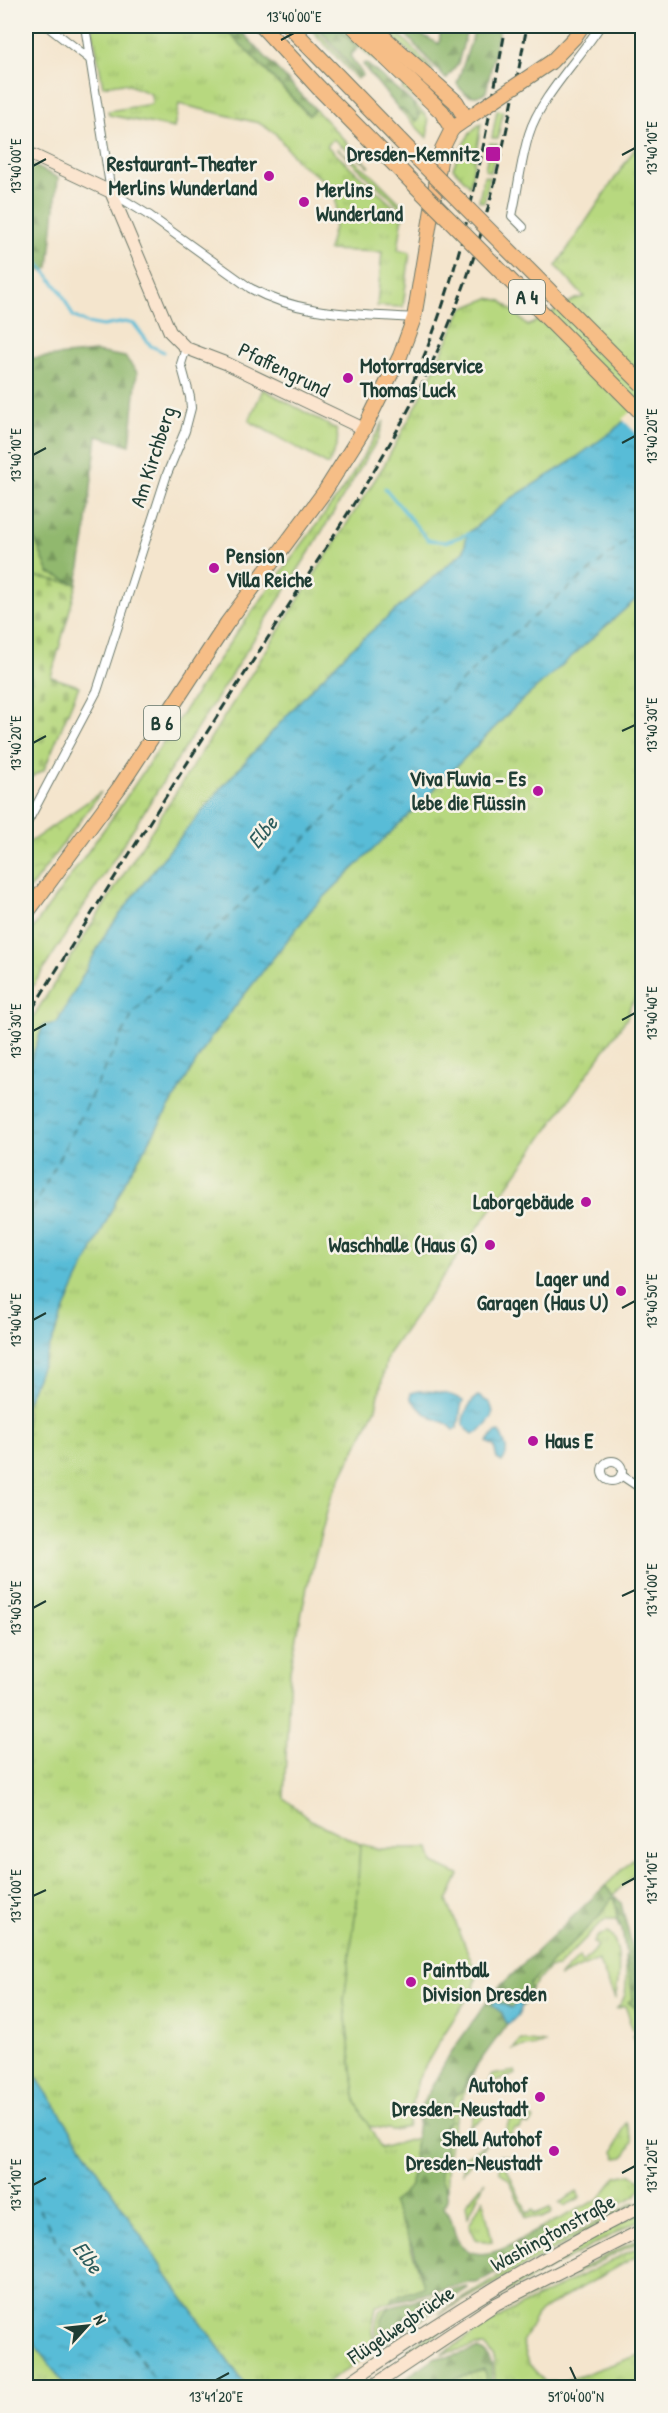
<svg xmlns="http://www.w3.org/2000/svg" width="668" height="2413" viewBox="0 0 668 2413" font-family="'Patrick Hand',sans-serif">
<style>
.grass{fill:url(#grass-tufts);stroke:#6b8a5a;stroke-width:1.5}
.forest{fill:url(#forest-firs);stroke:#587a51;stroke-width:1.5}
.cemetery{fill:url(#cemetery-stones);stroke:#6b8a5a;stroke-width:1.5}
.park{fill:url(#park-crowns);stroke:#6b8a5a;stroke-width:1.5}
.garden{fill:url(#garden-dots);stroke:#6b8a5a;stroke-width:1.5}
.pitch{fill:#b7d87f;stroke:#6b8a5a;stroke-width:1.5}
.water{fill:url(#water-ripples);stroke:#3c7c86;stroke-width:1.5}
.pier{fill:#f4e5cd}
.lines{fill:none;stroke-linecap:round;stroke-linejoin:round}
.stream{stroke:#58bcd7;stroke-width:3}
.ferry{stroke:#2d5d5d;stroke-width:1.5;stroke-dasharray:8 6;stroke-linecap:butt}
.street-casing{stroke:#6a786a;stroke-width:10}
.secondary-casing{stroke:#6a786a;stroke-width:14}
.primary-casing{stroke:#6a786a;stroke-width:16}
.highway-casing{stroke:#6a786a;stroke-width:17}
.street{stroke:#fff;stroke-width:8}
.secondary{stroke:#fbe5cf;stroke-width:12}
.primary{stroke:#f6be87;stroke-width:14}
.highway{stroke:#f6be87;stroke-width:15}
.rail{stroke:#1f3d34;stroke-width:3;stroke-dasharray:9 4.5;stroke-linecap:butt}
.primary-bridge-casing{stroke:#6a786a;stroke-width:16;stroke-linecap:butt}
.highway-bridge-casing{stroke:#6a786a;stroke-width:17;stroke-linecap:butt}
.primary-bridge{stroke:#f6be87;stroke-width:14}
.highway-bridge{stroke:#f6be87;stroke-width:15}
.ticks{fill:none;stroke:#1f3d34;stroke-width:2}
.poi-dot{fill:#b5179e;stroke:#f7f3e8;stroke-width:2}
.labels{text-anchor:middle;stroke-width:5;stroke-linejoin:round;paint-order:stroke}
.shield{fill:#f7f3e8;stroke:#60746a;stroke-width:1.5}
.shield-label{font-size:20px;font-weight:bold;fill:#1f3d34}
.poi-label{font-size:21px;font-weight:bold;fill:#1f3d34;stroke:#f7f3e8;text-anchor:end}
.street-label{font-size:21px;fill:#1f3d34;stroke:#f7f3e8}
.water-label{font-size:22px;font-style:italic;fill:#2d5d5d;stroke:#f7f3e8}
.neatline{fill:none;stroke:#1f3d34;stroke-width:2}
.ticks-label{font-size:15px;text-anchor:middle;fill:#1f3d34}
</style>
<defs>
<pattern id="grass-tufts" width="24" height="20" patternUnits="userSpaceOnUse" patternTransform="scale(1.5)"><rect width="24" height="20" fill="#b7d87f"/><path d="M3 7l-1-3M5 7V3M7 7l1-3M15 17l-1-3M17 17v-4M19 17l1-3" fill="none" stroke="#9dba6e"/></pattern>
<pattern id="forest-firs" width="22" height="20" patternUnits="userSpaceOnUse" patternTransform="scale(1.5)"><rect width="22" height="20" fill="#91b86e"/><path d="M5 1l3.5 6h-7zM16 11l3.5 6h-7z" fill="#76975b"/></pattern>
<pattern id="cemetery-stones" width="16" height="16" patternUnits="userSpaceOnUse" patternTransform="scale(1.5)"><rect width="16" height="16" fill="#b7d87f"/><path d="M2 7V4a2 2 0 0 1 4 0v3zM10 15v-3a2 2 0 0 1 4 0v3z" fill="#9dba6e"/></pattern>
<pattern id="park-crowns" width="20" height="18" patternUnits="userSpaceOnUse" patternTransform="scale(1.5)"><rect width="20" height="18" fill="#b7d87f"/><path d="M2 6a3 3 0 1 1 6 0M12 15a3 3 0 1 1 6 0" fill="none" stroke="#9dba6e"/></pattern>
<pattern id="garden-dots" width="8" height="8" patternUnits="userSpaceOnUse" patternTransform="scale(1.5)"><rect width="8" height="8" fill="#b7d87f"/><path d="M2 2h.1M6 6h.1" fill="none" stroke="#9dba6e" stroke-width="1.8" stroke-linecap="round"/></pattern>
<pattern id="water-ripples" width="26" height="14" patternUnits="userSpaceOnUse" patternTransform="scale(1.5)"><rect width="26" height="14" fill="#58bcd7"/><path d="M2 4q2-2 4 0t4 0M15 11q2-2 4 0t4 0" fill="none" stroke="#489aaf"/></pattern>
</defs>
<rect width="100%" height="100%" fill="#f7f3e8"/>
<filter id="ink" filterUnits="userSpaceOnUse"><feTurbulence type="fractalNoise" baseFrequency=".0167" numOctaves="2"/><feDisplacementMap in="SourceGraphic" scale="12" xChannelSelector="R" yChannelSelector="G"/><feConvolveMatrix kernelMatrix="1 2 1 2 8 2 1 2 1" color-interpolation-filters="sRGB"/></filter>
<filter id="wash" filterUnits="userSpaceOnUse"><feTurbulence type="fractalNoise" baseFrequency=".008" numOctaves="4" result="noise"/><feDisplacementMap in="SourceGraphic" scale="24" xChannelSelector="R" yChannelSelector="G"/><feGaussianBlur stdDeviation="1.35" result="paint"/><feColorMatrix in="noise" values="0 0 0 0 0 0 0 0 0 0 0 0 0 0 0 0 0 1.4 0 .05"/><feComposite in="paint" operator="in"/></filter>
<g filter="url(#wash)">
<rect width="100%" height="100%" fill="#f4e5cd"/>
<g class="grass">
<polygon points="92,26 223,26 308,115 315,109 370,167 333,139 327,146 403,215 398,250 410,252 403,307 377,306 382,252 328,250 337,216 335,188 299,163 275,133 259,123 179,104 174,128 109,115 108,111 152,104 151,94 124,83 103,86"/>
<polygon points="308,26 313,26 359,78 357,79"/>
<polygon points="336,26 343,26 425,104 423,106 402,89 404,87"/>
<polygon points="380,26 392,26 433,70 431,71"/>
<path d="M414,104C429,117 430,118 427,138L400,110L402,109L416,121Z"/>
<polygon points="497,110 503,111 498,139 492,138"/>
<path d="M481,124L480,130L470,186L453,168C457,156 469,128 481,124Z"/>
<polygon points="642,138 642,405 614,430 570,462 510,499 467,534 464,551 351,649 311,689 223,786 155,868 106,933 57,1023 43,1026 30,1062 26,1066 26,1028 383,467 420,399 462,309 489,298 502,301 528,326 575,299 584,297 556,266"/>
<polygon points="490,143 497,144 491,172 485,170"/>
<polygon points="337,148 370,173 403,206 401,208"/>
<polygon points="484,176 490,177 484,202 479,201"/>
<path d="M263,389L336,429C341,442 333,453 328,465L249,421Z"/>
<polygon points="384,421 378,439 310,551 26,997 26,938 117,811 235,635 346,485"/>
<polygon points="26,518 49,573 77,584 26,575"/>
<polygon points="642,594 642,989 630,1006 627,1018 388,1354 376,1408 331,1497 307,1587 290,1670 284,1798 311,1820 360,1844 357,1902 344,2001 356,2102 381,2148 416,2138 411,2186 410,2245 425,2287 393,2298 392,2302 376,2306 372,2329 377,2349 321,2387 247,2387 166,2274 33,2072 26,2055 26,1404 73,1290 127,1178 211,1037 311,910 434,790 434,786 436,787 516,706"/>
<polygon points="642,1851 642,1867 613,1895 605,1886"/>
<polygon points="612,1898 615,1899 617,1919 605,1919 557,1967 549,1968 531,1989 529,1985 553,1959 570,1945"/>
<path d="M607,1933C623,1940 619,1983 615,1998L598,1960L559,1977L579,1957L582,1963L598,1946L594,1942L598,1936Z"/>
<path d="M625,1955L634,1997L630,2004L636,2008L639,2029L642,2034L639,2043L642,2046V2060L639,2065L642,2077L637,2061L642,2057L632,2036L635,2034L629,2020L630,2019L625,2006L616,2009C631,1998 625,1972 625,1955Z"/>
<polygon points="521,2040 544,2043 545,2044 513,2049"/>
<path d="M478,2064C456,2105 445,2143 447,2190C441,2183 439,2178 440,2169L445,2163C446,2134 444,2121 456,2094L462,2091Z"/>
<polygon points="515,2071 516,2074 487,2085 492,2075"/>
<polygon points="494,2107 494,2110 469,2127 474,2115"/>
<polygon points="515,2111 534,2119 530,2125 523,2123 520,2129 515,2129 510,2135 505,2133 510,2118"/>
<polygon points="626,2122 633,2141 624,2157 617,2158 614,2152"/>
<polygon points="487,2143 463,2172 464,2158"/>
<polygon points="500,2155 516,2158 516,2162 506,2167 527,2213 533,2210 535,2214 550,2208 552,2211 551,2214 541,2218 526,2217 509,2180 500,2172"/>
<polygon points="629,2174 642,2181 642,2186 635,2196 553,2239 539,2229 599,2199 616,2177"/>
<polygon points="485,2181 468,2217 466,2204"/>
<polygon points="577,2192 580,2198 564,2206 559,2203"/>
<polygon points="483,2199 492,2241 484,2242 476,2239 469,2225"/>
<polygon points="635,2202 636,2204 439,2314 520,2263"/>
<polygon points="641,2212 642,2219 489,2301 410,2352 407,2349 491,2294"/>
<polygon points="642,2237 642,2240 500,2312 441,2349 440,2347 499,2310"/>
<polygon points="642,2245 642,2253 549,2306 537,2315 522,2342 529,2364 545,2382 562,2382 642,2354 642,2387 495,2387 494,2357 484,2346 476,2346 442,2354 503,2315"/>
<path d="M391,2306C381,2317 378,2330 383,2345L380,2347C374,2334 375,2322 380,2310Z"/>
<polygon points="26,2331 66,2387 26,2386"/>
<polygon points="485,2369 486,2387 411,2387 403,2379 407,2377 415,2384 425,2386 435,2380 454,2380"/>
</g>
<g class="forest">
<polygon points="223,26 236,26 315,109 309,115"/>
<polygon points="317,26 336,26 358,48 350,56 363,75 360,77"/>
<polygon points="398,26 405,26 439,44 441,26 468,26 458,64 446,79"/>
<path d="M476,26H500L486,92C474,100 465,96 457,84Z"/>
<polygon points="366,63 414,104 413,106 420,114 418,120 416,121 402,109 400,110 366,69 363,64"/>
<polygon points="26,162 58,178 49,267 43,271 26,268"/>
<polygon points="96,352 125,357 137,372 130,445 97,436 85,538 77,584 49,573 26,518 26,359"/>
<path d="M605,1886L621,1903L633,1951L631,1952L642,2015V2034L639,2029L636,2008L628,2002L633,1999L622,1930L617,1919L615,1899L612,1898L598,1918L529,1985L531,1989L524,2005L522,2006L520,2003L512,2008L495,2001L492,2005L502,2013L507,2024L468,2078L462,2091L456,2094L448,2111L451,2121L445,2126V2163L440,2169C439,2182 449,2190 447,2198C447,2201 445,2204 444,2207C446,2212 449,2214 451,2219C454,2228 454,2238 461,2245C482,2268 519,2240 539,2229L553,2239L477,2283H468L392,2302L393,2298L424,2287L414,2250L392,2203L411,2186L419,2110L450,2054L494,1992Z"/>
<path d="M467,2287L468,2288L383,2345C378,2329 380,2318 391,2306Z"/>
<path d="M477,2349C494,2354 493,2372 492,2387H486V2374L484,2369L454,2380H435L425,2386L415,2384L407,2377L436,2357H449Z"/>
</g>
<polygon class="cemetery" points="26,575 77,584 51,677 79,686 44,770 26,780"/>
<polygon class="park" points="101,792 26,894 26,845"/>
<polygon class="garden" points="642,1947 642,2001 633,1951"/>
<polygon class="pitch" points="360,1844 379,1849 429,1849 433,1863 459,1875 447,1901 477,1975 474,1988 442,2037 418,2079 407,2127 393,2130 369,2126 356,2102 344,2001 357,1902"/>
<g class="water">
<polygon points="642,405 642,594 516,706 435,788 434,786 434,790 311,910 211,1037 127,1178 73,1290 26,1404 26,1066 30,1062 43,1026 57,1023 106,933 155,868 223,786 311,689 351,649 464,551 467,534 510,499 570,462 614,430"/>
<path d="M419,1391C434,1391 450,1392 463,1401C458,1412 461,1422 457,1429L454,1430C447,1422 442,1422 433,1418C424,1414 418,1406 411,1399V1393Z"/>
<path d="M478,1396L490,1403C495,1415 494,1417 485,1426C480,1431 480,1433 473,1434C469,1431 463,1427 463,1422C462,1416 473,1398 478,1396Z"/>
<path d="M500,1432C504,1444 511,1450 502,1462L497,1459L494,1446L487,1442L495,1433Z"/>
<path d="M495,2001L511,2008L518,2002L522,2006C520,2014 514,2021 507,2024L502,2013L492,2005Z"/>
<polygon points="26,2055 33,2072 166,2274 247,2387 66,2387 26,2331"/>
</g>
<polygon class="pier" points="642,402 642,439 622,419"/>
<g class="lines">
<g class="stream">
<polyline points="26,250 45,271 61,292 73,316 86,323 103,326 125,322 134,324 151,346 164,352"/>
<polyline points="385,488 428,540 445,542 471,533"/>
</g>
<g class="ferry">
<polyline points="26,1223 134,1012 492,651 642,528"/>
<polyline points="26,2184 62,2250 161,2388"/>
</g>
</g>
</g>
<g filter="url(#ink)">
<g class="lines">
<defs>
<g id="street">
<polyline points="47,26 91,60"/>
<path d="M85,26L111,192L150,216L250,288C301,316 358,314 414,318"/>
<path d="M523,227L512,216C518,189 521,160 529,134C540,98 579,59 600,26"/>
<polyline points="26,825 97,691 167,474 185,431 191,408 190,397 181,364 186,348"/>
<circle cx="612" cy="1471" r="10"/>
<polyline points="621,1475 642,1489"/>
</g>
<g id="secondary">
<polyline points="26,152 111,192 170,332 186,348 228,364 364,429"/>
<path d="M341,2388C438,2321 537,2259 642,2206"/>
<polyline points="370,2388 496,2304 642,2230"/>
</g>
<g id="primary">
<polyline points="551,62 574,38 582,26"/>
<polyline points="26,914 119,788 227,623 325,491 364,429 400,356 414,318 442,149 452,129 481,109"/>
</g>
<g id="highway">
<polyline points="262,26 318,87 411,181"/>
<polyline points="289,26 415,156"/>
<polyline points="353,26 442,112 452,129"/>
<polyline points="371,26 456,102 466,119"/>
</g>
</defs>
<use href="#street" class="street-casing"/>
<use href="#secondary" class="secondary-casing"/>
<use href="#primary" class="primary-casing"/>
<use href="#highway" class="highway-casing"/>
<use href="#street" class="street"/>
<use href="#secondary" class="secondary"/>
<use href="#primary" class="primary"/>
<use href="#highway" class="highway"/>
<g class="rail">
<path d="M412,384C464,270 483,148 506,26"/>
<path d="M26,1019C106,890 188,761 271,633C332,537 399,441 444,336C488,236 507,131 527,26"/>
</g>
<defs>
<polyline id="primary-bridge" points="481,109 551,62"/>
<g id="highway-bridge">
<polyline points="415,156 642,384"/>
<polyline points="411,181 642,413"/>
</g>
</defs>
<use href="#primary-bridge" class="primary-bridge-casing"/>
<use href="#highway-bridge" class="highway-bridge-casing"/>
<use href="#primary-bridge" class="primary-bridge"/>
<use href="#highway-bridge" class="highway-bridge"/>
</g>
</g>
<path class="ticks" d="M281,40L294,33M622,155L635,148M33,166L46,159M622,443L635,436M33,455L46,448M622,731L635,725M33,743L46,736M622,1020L635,1013M33,1031L46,1024M622,1308L635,1301M33,1320L46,1313M622,1596L635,1590M33,1608L46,1601M622,1885L635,1878M33,1896L46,1890M622,2173L635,2166M33,2185L46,2178M570,2367L576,2380M216,2380L229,2373"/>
<g class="poi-dot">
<rect x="485" y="146" width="16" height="16" rx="3"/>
<circle cx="269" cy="176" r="6"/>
<circle cx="304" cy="202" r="6"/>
<circle cx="348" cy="378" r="6"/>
<circle cx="214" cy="568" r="6"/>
<circle cx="538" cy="791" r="6"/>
<circle cx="586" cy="1202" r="6"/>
<circle cx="490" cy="1245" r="6"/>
<circle cx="621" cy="1291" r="6"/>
<circle cx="533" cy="1441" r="6"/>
<circle cx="411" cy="1982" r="6"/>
<circle cx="540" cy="2097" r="6"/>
<circle cx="554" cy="2151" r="6"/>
</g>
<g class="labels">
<g class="shield">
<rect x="509" y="280" width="36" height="34" rx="4.5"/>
<rect x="144" y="706" width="36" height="34" rx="4.5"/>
</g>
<g class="shield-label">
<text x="527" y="304">A 4</text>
<text x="162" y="730">B 6</text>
</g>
<g class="poi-label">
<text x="480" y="161">Dresden-Kemnitz</text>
<text x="257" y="171">Restaurant-Theater<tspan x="257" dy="24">Merlins Wunderland</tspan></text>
<text x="316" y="197" text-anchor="start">Merlins<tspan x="316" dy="24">Wunderland</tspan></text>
<text x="360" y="373" text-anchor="start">Motorradservice<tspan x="360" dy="24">Thomas Luck</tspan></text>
<text x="226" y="563" text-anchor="start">Pension<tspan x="226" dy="24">Villa Reiche</tspan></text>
<text x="526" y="786">Viva Fluvia - Es<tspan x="526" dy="24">lebe die Flüssin</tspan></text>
<text x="574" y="1209">Laborgebäude</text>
<text x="478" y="1252">Waschhalle (Haus G)</text>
<text x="609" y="1286">Lager und<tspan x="609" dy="24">Garagen (Haus U)</tspan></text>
<text x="545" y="1448" text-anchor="start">Haus E</text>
<text x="423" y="1977" text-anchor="start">Paintball<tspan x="423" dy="24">Division Dresden</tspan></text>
<text x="528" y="2092">Autohof<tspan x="528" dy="24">Dresden-Neustadt</tspan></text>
<text x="542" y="2146">Shell Autohof<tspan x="542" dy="24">Dresden-Neustadt</tspan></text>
</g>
<g class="street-label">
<text transform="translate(284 370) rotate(26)" y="7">Pfaffengrund</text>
<text transform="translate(153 457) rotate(-72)" y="7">Am Kirchberg</text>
<text transform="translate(553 2233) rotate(-29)" y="7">Washingtonstraße</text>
<text transform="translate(401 2325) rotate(-34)" y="7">Flügelwegbrücke</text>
</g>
<g class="water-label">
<text transform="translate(262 832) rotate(-51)" y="8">Elbe</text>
<text transform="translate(88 2257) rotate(53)" y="8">Elbe</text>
</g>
</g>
<rect width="668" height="2413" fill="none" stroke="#f7f3e8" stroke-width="66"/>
<g transform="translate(87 2326) rotate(63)" stroke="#f7f3e8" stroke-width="4.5" paint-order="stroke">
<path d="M0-4.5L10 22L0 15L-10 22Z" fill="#1f3d34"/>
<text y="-9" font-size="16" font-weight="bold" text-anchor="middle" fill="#1f3d34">N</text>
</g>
<rect x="33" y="33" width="602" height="2347" class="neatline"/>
<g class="ticks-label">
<text x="294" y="22">13°40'00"E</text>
<text transform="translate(652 148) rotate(-90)" y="5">13°40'10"E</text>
<text transform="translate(16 166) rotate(-90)" y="5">13°40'00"E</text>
<text transform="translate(652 436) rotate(-90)" y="5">13°40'20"E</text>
<text transform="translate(16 455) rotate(-90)" y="5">13°40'10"E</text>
<text transform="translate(652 725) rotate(-90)" y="5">13°40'30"E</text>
<text transform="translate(16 743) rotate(-90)" y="5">13°40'20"E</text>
<text transform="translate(652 1013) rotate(-90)" y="5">13°40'40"E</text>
<text transform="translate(16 1031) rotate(-90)" y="5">13°40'30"E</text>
<text transform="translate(652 1301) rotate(-90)" y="5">13°40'50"E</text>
<text transform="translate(16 1320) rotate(-90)" y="5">13°40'40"E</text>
<text transform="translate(652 1590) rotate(-90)" y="5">13°41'00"E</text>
<text transform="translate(16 1608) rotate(-90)" y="5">13°40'50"E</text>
<text transform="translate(652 1878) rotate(-90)" y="5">13°41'10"E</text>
<text transform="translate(16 1896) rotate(-90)" y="5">13°41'00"E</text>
<text transform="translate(652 2166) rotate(-90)" y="5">13°41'20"E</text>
<text transform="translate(16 2185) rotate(-90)" y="5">13°41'10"E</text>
<text x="216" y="2402">13°41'20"E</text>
<text x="576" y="2402">51°04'00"N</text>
</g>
</svg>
